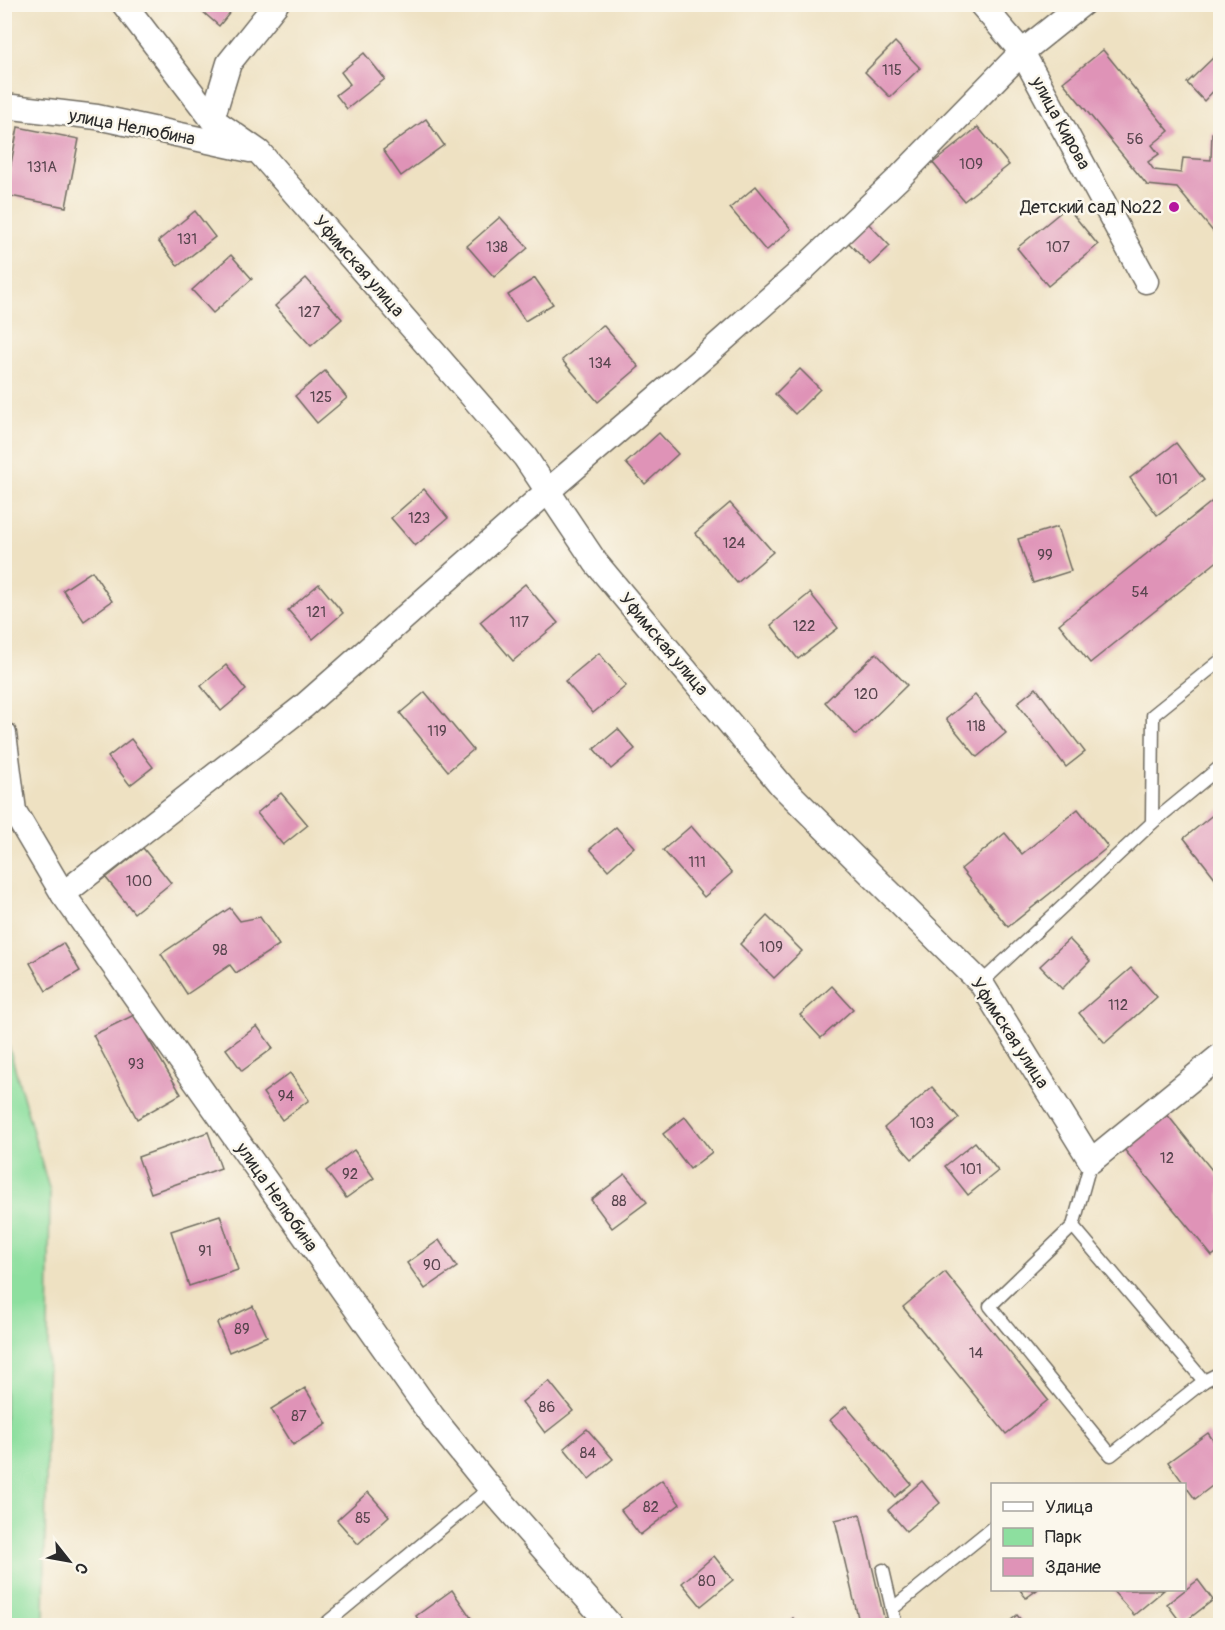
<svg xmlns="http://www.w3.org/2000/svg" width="1225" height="1630" viewBox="0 0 1225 1630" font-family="Pangolin,sans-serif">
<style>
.green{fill:#8ddf9f;stroke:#5c8565;stroke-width:1.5}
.building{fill:#df93b7}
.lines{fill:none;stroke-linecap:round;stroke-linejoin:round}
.lane-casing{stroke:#6f6b60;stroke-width:15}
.street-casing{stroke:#6f6b60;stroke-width:27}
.lane{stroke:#fff;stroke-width:12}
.street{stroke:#fff;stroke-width:24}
.poi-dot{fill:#b5179e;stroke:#fbf7ec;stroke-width:2}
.labels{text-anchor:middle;stroke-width:5;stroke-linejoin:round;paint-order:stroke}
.number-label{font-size:15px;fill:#58454e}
.street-label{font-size:18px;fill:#2b2b2b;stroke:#fbf7ec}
.poi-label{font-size:18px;fill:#2b2b2b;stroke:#fbf7ec;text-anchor:end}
</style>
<rect width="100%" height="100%" fill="#fbf7ec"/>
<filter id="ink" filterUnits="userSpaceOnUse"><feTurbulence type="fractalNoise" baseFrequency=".0167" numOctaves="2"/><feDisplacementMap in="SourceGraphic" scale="12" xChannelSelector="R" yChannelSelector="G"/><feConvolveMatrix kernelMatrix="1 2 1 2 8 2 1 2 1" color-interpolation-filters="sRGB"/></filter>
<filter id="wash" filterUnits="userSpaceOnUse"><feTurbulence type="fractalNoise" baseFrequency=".008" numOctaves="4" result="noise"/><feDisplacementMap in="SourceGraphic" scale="24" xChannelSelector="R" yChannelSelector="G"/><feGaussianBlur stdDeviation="1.35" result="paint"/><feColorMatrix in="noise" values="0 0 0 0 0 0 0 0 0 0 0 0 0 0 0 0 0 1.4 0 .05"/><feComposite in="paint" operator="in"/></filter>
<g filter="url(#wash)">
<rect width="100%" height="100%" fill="#eee1c2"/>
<polygon class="green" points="5,1033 50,1192 44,1625 5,1625"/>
<g id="blocks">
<g class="building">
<polygon points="194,4 237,4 219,26"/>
<polygon points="895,42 920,68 890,97 865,72"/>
<polygon points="1103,50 1169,131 1152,145 1159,154 1148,162 1154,170 1181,173 1183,158 1211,160 1212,133 1220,133 1220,240 1177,188 1147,185 1063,82"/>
<polygon points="364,53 385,79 347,109 336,95 350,84 341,72"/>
<polygon points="1215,56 1220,61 1220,84 1204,101 1187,83"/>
<polygon points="426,119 444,145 401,176 383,150"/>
<polygon points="18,127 79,139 66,207 5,195"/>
<polygon points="978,127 1009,165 964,201 933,163"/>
<polygon points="756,186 791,229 766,251 730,208"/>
<polygon points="1067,207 1098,245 1048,286 1017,248"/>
<polygon points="195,211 215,237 178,266 158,241"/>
<polygon points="500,217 528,248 494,277 467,246"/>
<polygon points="864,219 890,246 870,265 844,238"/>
<polygon points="231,255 252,279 213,313 192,290"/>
<polygon points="306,278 342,319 311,346 275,306"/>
<polygon points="535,278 553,304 525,321 508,295"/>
<polygon points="603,325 639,367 598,402 562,360"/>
<polygon points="800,369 820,389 795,414 775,394"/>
<polygon points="325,371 347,398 317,423 295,396"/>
<polygon points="659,433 678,454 645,484 626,463"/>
<polygon points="1176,443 1204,480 1157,515 1130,478"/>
<polygon points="424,489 448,518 415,546 391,518"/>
<polygon points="1220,495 1220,559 1090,663 1059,624"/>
<polygon points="730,503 773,552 737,583 695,533"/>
<polygon points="1057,527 1071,571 1033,583 1018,539"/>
<polygon points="92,571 112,601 84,621 63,590"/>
<polygon points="319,584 343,613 313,639 288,610"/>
<polygon points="525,584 558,623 513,661 480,622"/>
<polygon points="810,593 838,628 798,659 771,625"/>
<polygon points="599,653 626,686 593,713 565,681"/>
<polygon points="876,653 907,685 856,735 825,702"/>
<polygon points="226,665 246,690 221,711 201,686"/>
<polygon points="1036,688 1085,752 1066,767 1017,703"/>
<polygon points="425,692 473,750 448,771 400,713"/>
<polygon points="975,695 1006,733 977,757 946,719"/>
<polygon points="618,729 635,749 611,769 594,749"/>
<polygon points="131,739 153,767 130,785 108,757"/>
<polygon points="281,793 308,825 283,845 257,813"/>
<polygon points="1078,809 1108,847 1008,927 961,869 1005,833 1022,854"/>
<polygon points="1220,809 1220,875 1216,879 1184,838"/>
<polygon points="691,826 732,873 704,897 663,850"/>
<polygon points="616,827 634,847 608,870 590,849"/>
<polygon points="143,848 171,883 134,913 106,878"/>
<polygon points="230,908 240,921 260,917 279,945 236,973 230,965 187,994 161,954"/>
<polygon points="767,916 802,951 774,978 740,944"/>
<polygon points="1069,939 1090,961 1062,989 1040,966"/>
<polygon points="63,943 80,971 46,991 30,963"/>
<polygon points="1131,968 1157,997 1105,1043 1079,1013"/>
<polygon points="832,986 853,1009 821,1038 800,1015"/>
<polygon points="134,1015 181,1094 137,1119 93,1035"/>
<polygon points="257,1026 273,1048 242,1071 226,1049"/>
<polygon points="290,1073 309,1100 282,1120 263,1093"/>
<polygon points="932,1087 959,1118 912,1159 884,1128"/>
<polygon points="1157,1102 1220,1180 1220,1250 1212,1256 1114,1137"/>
<polygon points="685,1117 712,1152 690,1169 663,1134"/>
<polygon points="208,1132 221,1168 151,1193 138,1157"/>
<polygon points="975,1142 998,1171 968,1195 945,1166"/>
<polygon points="354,1150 374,1178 346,1198 326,1171"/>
<polygon points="625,1174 647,1202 612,1228 591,1200"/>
<polygon points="220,1215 238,1270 189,1286 171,1231"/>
<polygon points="439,1240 457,1267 425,1289 407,1263"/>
<polygon points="945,1272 1048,1400 1006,1434 903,1307"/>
<polygon points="253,1306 267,1336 229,1352 217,1323"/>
<polygon points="549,1381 573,1411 545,1433 522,1402"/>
<polygon points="305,1388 327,1424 293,1445 271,1409"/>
<polygon points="846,1406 911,1484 895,1497 830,1420"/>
<polygon points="587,1429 613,1459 589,1479 564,1448"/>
<polygon points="1208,1433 1220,1450 1220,1480 1195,1499 1168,1462"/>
<polygon points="662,1480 680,1504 640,1535 621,1510"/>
<polygon points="922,1481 940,1503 906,1531 888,1510"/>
<polygon points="368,1492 389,1516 358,1544 337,1520"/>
<polygon points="860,1514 886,1626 860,1626 835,1520"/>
<polygon points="714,1556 733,1580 701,1606 682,1583"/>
<polygon points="1198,1580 1213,1600 1182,1624 1167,1604"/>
<polygon points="452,1590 474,1622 469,1626 422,1626 416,1616"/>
<polygon points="1020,1590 1037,1590 1026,1598"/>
<polygon points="1112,1590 1164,1590 1134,1615"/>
<polygon points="1017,1615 1026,1626 1004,1626"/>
<polygon points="793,1618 799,1626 785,1626"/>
</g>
</g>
</g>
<g filter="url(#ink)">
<use href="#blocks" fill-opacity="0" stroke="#6f6b60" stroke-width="1.5"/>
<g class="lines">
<defs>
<g id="lane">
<polyline points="1152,823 1220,767"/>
<polyline points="981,983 1152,823 1153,715 1220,661"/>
<polyline points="1091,1161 1073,1226 1204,1381 1220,1373"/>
<polyline points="1073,1226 990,1306 1111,1455 1204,1381"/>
<polyline points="883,1570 896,1626"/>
<polyline points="892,1609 992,1528"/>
<polyline points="323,1626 490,1488"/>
</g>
<g id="street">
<polyline points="124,4 212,119 259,152 525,457 596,563 782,786 981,983 1091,1161 1220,1056"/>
<polyline points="981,4 1022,52 1146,281"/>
<polyline points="4,106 97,117 250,150"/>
<polyline points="212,119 229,63 276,4"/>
<polyline points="4,734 14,811 63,894 432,1416 490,1488 611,1626"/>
<polyline points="63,894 304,706 549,490 697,363 801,271 901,176 1022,52 1082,4"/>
</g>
</defs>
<use href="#lane" class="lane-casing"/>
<use href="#street" class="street-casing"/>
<use href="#lane" class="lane"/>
<use href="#street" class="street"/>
</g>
</g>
<circle class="poi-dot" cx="1174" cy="207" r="6"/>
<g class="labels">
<g class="number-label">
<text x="892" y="75">115</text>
<text x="1135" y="144">56</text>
<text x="971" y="169">109</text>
<text x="42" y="172">131А</text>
<text x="187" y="244">131</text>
<text x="497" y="252">138</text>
<text x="1058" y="252">107</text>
<text x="309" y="317">127</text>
<text x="600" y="368">134</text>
<text x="321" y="402">125</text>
<text x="1167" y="484">101</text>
<text x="419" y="523">123</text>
<text x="734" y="548">124</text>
<text x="1045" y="560">99</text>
<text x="1140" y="597">54</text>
<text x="316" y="617">121</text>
<text x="519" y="627">117</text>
<text x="804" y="631">122</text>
<text x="866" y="699">120</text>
<text x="976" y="731">118</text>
<text x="437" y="736">119</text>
<text x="697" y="867">111</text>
<text x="139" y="886">100</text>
<text x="771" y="952">109</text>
<text x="220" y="955">98</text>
<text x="1118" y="1010">112</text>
<text x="136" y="1069">93</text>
<text x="286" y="1101">94</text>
<text x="922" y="1128">103</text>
<text x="1167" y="1163">12</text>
<text x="971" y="1174">101</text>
<text x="350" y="1179">92</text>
<text x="619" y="1206">88</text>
<text x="205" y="1256">91</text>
<text x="432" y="1270">90</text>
<text x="242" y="1334">89</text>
<text x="976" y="1358">14</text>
<text x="547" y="1412">86</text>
<text x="299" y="1421">87</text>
<text x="588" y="1458">84</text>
<text x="651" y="1512">82</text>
<text x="363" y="1523">85</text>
<text x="707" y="1586">80</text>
</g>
<g class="street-label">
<text transform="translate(1061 123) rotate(61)" y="6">улица Кирова</text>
<text transform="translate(132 127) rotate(11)" y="6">улица Нелюбина</text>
<text transform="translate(359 266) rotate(49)" y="6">Уфимская улица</text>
<text transform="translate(664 644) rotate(50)" y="6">Уфимская улица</text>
<text transform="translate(1010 1033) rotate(57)" y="6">Уфимская улица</text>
<text transform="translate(277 1197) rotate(55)" y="6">улица Нелюбина</text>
</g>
<g class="poi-label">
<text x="1162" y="213">Детский сад №22</text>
</g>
</g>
<rect width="1225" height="1630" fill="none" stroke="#fbf7ec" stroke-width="24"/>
<rect x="991" y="1483" width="195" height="108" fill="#fbf7ec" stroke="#a8a59f" stroke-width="1.5"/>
<rect x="1003" y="1502" width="30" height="9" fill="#ffffff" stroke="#a8a59f" stroke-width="1.5"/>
<text x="1045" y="1513" font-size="18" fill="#2b2b2b">Улица</text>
<rect x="1003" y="1528" width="30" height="18" fill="#8ddf9f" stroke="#a8a59f" stroke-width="1.5"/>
<text x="1045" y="1543" font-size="18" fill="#2b2b2b">Парк</text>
<rect x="1003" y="1558" width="30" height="18" fill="#df93b7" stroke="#a8a59f" stroke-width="1.5"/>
<text x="1045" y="1573" font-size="18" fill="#2b2b2b">Здание</text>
<g transform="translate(69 1561) rotate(121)" stroke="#fbf7ec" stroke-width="4.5" paint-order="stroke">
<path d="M0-4.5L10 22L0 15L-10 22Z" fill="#2b2b2b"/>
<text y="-9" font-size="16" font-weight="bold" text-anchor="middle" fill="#2b2b2b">С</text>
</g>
</svg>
